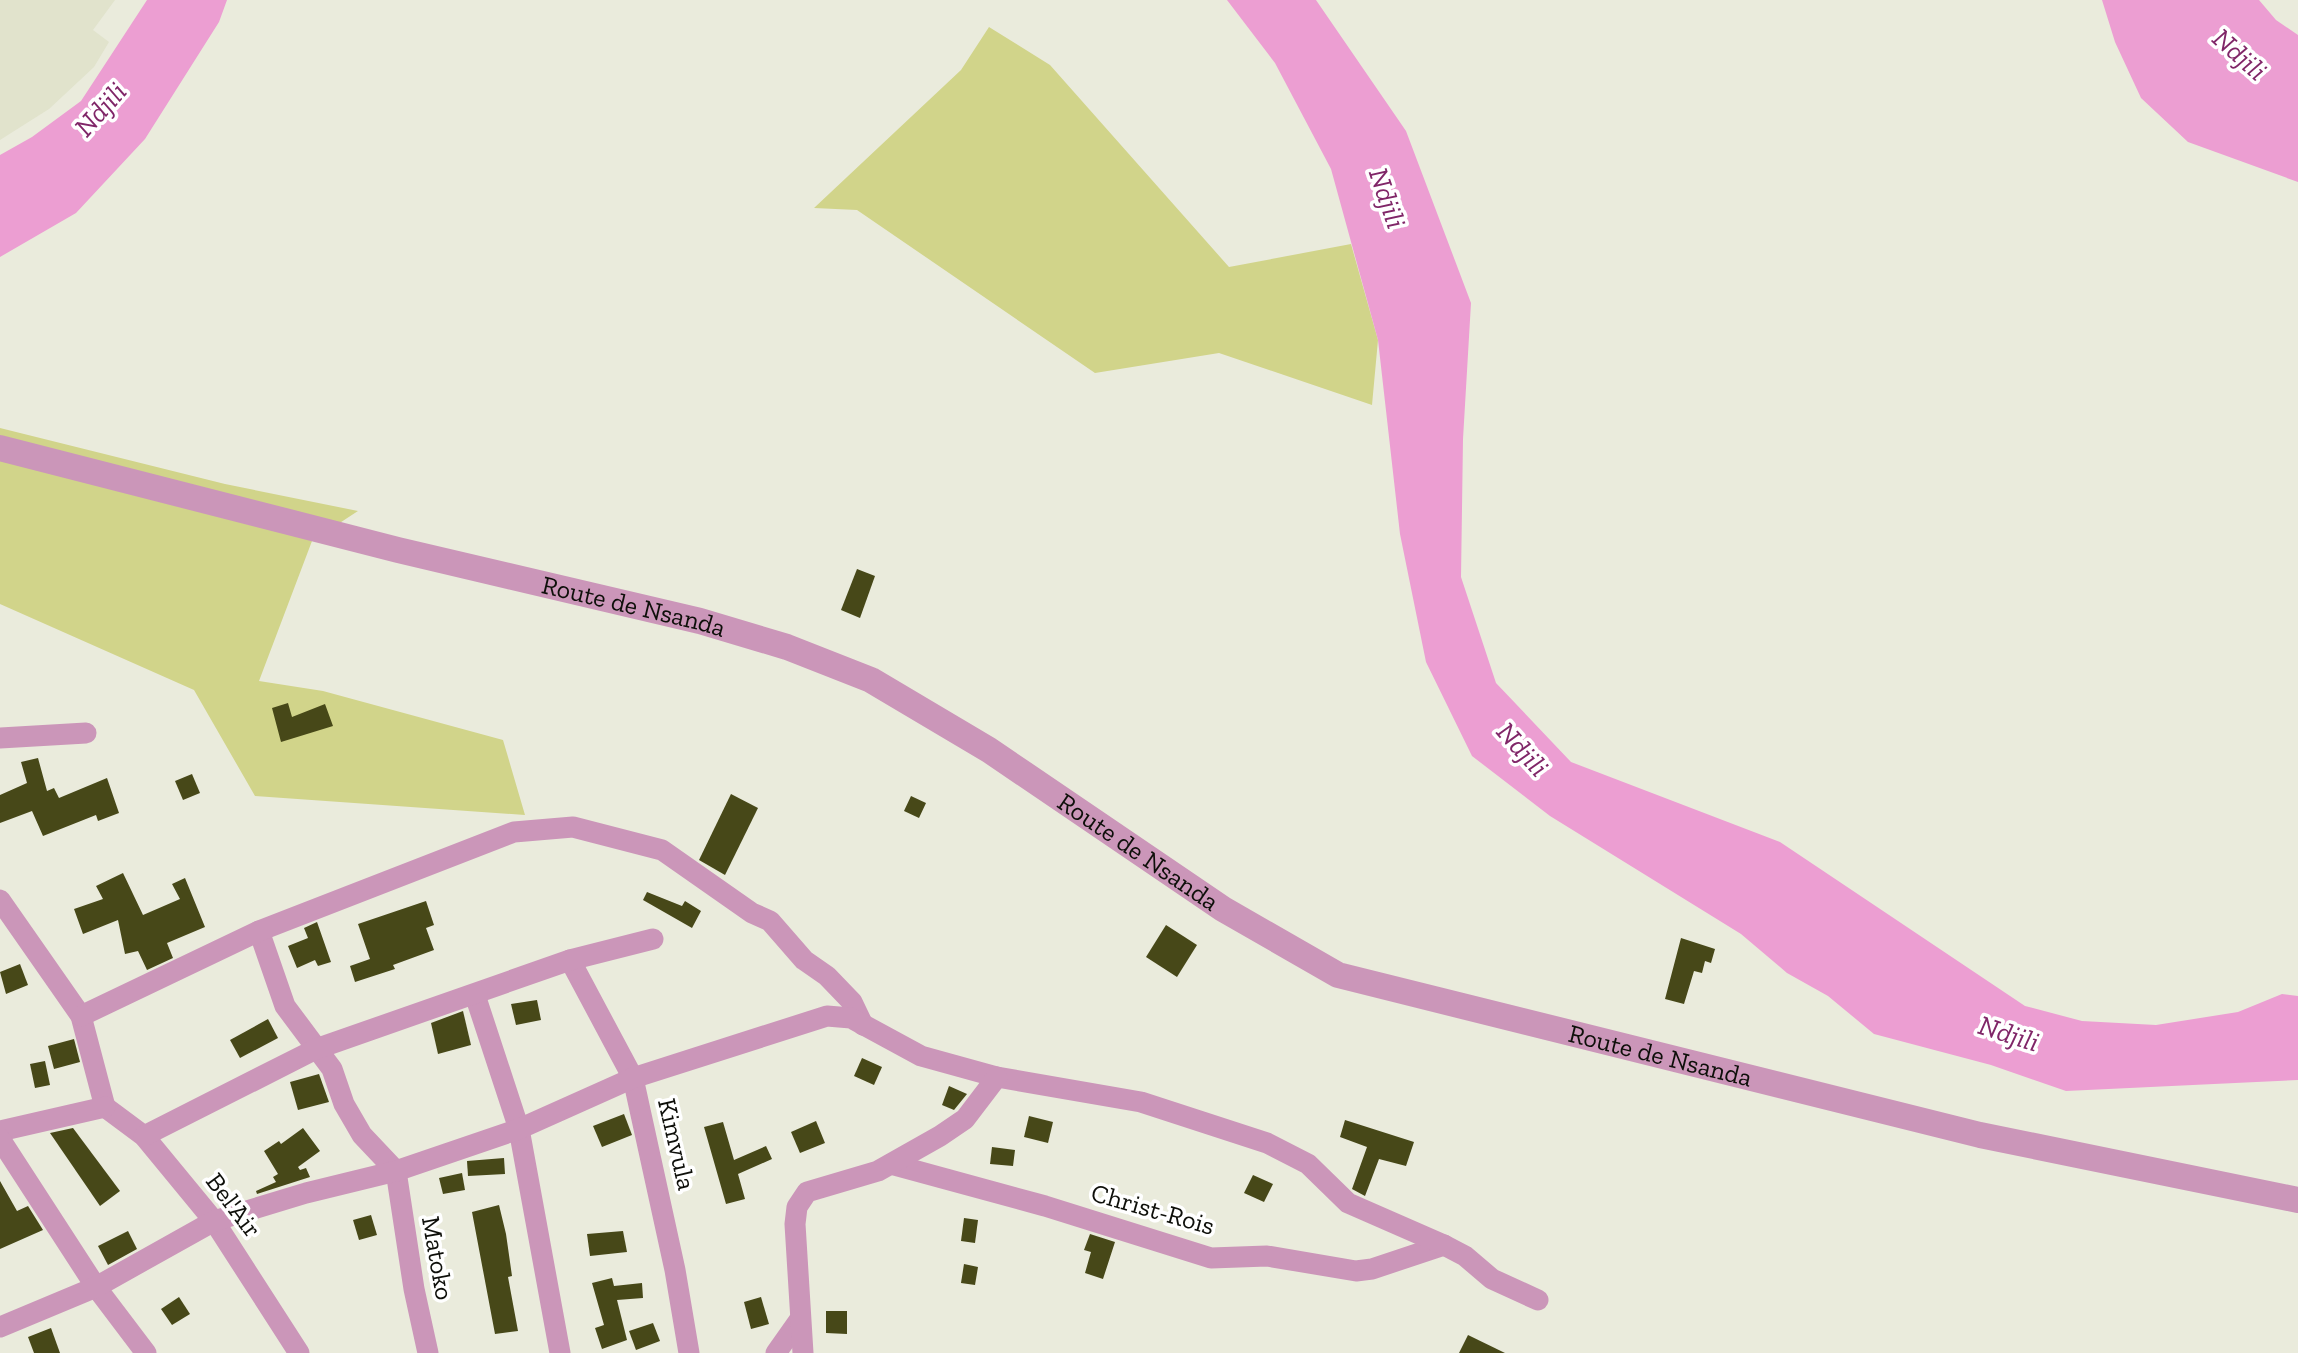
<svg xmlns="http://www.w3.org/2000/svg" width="2298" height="1353" viewBox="0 0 2298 1353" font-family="'Zilla Slab',serif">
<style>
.built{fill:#e1e3cc}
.green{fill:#d1d48a}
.water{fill:#ec9ed2}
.building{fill:#474818}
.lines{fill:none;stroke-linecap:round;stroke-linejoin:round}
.minor{stroke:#cb96b9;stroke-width:21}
.tertiary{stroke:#cb96b9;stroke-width:26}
.labels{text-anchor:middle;stroke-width:7;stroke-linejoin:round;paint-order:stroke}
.street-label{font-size:26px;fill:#0e0f0a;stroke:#fff}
.water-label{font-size:28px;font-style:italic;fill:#802668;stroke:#fff}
</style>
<rect width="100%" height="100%" fill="#eaebdc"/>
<polygon class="built" points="0,0 115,0 93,30 109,42 94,67 49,109 0,140"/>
<g class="green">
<polygon points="989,27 1050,65 1229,267 1351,244 1378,340 1372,405 1219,353 1095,373 857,210 814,208 961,70"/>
<polygon points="0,428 225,484 358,511 312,541 259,681 323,691 503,740 525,815 255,796 194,690 0,604"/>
</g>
<g class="water">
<polygon points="147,0 227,0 219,22 145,139 76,213 0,257 0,155 32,137 81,101"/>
<polygon points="1227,0 1316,0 1406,131 1471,303 1463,439 1461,577 1496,683 1571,762 1780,842 2025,1006 2082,1021 2156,1025 2238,1012 2282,994 2298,996 2298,1080 2066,1091 1991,1065 1874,1034 1828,996 1787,973 1741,934 1550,816 1472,756 1426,662 1400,534 1378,340 1331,169 1275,63"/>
<polygon points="2102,0 2259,0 2276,20 2298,35 2298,182 2188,142 2141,98 2115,42"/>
</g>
<g class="building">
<polygon points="857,569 875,576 860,618 841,610"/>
<polygon points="288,703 292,717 325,704 333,726 281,742 272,708"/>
<polygon points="38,758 47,791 54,788 59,798 107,778 119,813 98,821 96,815 43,836 32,811 0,823 0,795 27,783 21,762"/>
<polygon points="192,774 200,793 183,800 175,781"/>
<polygon points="731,794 758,808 725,875 699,860"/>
<polygon points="911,796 926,803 919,818 904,811"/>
<polygon points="123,873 143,915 180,899 172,884 185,878 205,927 167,943 173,958 147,970 138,951 125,954 118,920 83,934 74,909 103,899 96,886"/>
<polygon points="647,892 682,906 685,901 701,911 692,928 643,900"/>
<polygon points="426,901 434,925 426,928 434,950 393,965 395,969 355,982 350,966 370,959 358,924"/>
<polygon points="317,922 331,962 318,966 315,960 297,968 288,946 308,938 304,928"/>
<polygon points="1166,925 1197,945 1177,977 1146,957"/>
<polygon points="1681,938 1715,949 1711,963 1705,961 1702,973 1694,971 1684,1004 1665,999"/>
<polygon points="20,964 28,985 6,994 0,972"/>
<polygon points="537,1000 541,1020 516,1025 511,1004"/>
<polygon points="463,1011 471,1045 438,1054 431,1023"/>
<polygon points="268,1019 278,1038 240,1058 230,1040"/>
<polygon points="74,1039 80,1062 54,1069 48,1046"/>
<polygon points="862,1058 882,1067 874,1085 854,1076"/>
<polygon points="45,1061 50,1085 35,1088 30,1064"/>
<polygon points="319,1074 329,1102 298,1110 290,1082"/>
<polygon points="949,1086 967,1094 954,1110 942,1105"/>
<polygon points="624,1114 632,1135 602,1147 593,1126"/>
<polygon points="1029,1116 1053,1122 1048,1143 1024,1137"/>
<polygon points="1345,1120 1414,1142 1406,1166 1379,1159 1365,1196 1352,1189 1367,1147 1340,1137"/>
<polygon points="816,1121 825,1143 800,1153 791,1132"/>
<polygon points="723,1122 734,1160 766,1146 772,1159 738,1174 745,1199 726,1204 704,1127"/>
<polygon points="73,1128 120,1191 100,1206 50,1133"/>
<polygon points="303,1128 320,1151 298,1167 300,1170 306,1168 310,1177 257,1194 256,1191 276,1182 273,1177 278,1174 264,1151 279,1141 281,1144"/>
<polygon points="992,1147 1015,1150 1013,1166 990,1164"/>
<polygon points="504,1158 505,1174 468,1176 467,1161"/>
<polygon points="462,1173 465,1190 443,1194 439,1178"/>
<polygon points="1253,1175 1273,1184 1264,1202 1244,1193"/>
<polygon points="0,1181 17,1211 28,1206 43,1230 0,1249"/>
<polygon points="499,1205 506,1234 512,1276 508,1277 518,1331 495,1334 472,1212"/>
<polygon points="371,1215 377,1235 359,1240 353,1220"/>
<polygon points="964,1218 978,1220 975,1243 961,1241"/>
<polygon points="128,1231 137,1249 108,1265 98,1246"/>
<polygon points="623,1231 627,1252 590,1256 587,1234"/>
<polygon points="1090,1234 1115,1242 1103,1279 1085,1273 1091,1252 1084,1250"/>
<polygon points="964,1264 978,1267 975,1285 961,1283"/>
<polygon points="612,1278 614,1286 642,1283 643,1298 617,1300 627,1340 602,1349 595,1328 604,1325 592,1283"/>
<polygon points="179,1297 190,1314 172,1325 161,1309"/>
<polygon points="761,1297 769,1324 751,1329 744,1302"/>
<polygon points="826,1311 847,1311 847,1334 826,1333"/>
<polygon points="653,1323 660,1341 636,1350 629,1331"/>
<polygon points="51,1328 60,1353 34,1353 28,1337"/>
<polygon points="1468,1335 1505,1353 1459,1353"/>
</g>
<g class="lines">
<g class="minor">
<polyline points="0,738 86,733"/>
<polyline points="0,900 81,1016 105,1107"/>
<polyline points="259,931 285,1006 332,1069 344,1104 362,1135 396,1171 414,1289 428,1353"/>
<polyline points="570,960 633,1078 675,1270 689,1353"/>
<polyline points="475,995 519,1129 560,1353"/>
<polyline points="81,1016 259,931 514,832 573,827 662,850 752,913 770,921 804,960 827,976 852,1002 863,1025"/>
<polyline points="105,1107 144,1136 214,1221 299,1353"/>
<polyline points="0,1131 105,1107"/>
<polyline points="144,1136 316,1049 570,960 653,939"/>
<polyline points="0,1139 96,1287 146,1353"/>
<polyline points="891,1164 1045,1206 1211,1258 1267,1256 1356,1271 1372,1269 1444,1245"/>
<polyline points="0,1327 96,1287 214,1221 306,1193 396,1171 519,1129 633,1078 827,1016 851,1018 921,1056 997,1077 1141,1102 1267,1143 1308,1164 1348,1203 1444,1245 1465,1256 1492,1279 1538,1300"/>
<polyline points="776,1353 800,1319"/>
<polyline points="803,1353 795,1224 797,1207 807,1192 878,1171 940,1136 965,1119 997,1077"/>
</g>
<path class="tertiary" id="s1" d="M0,448L398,550L700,621L787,647L871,680L989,750L1223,909L1338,975L1980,1135L2298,1200"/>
</g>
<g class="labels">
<g class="street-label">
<text dy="9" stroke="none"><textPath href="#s1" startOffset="653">Route de Nsanda</textPath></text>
<text dy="9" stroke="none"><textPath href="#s1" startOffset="1220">Route de Nsanda</textPath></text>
<text dy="9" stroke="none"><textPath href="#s1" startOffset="1787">Route de Nsanda</textPath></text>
<text transform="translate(677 1144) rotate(77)" y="9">Kimvula</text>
<text transform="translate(234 1205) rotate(53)" y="9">Bel'Air</text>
<text transform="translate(1153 1209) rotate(16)" y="9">Christ-Rois</text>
<text transform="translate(438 1258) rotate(80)" y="9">Matoko</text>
</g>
<g class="water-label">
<text transform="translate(2240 54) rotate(42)" y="10">Ndjili</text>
<text transform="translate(100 109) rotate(-48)" y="10">Ndjili</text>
<text transform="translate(1388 198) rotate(71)" y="10">Ndjili</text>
<text transform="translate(1523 749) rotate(48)" y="10">Ndjili</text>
<text transform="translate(2009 1033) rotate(18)" y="10">Ndjili</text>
</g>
</g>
</svg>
